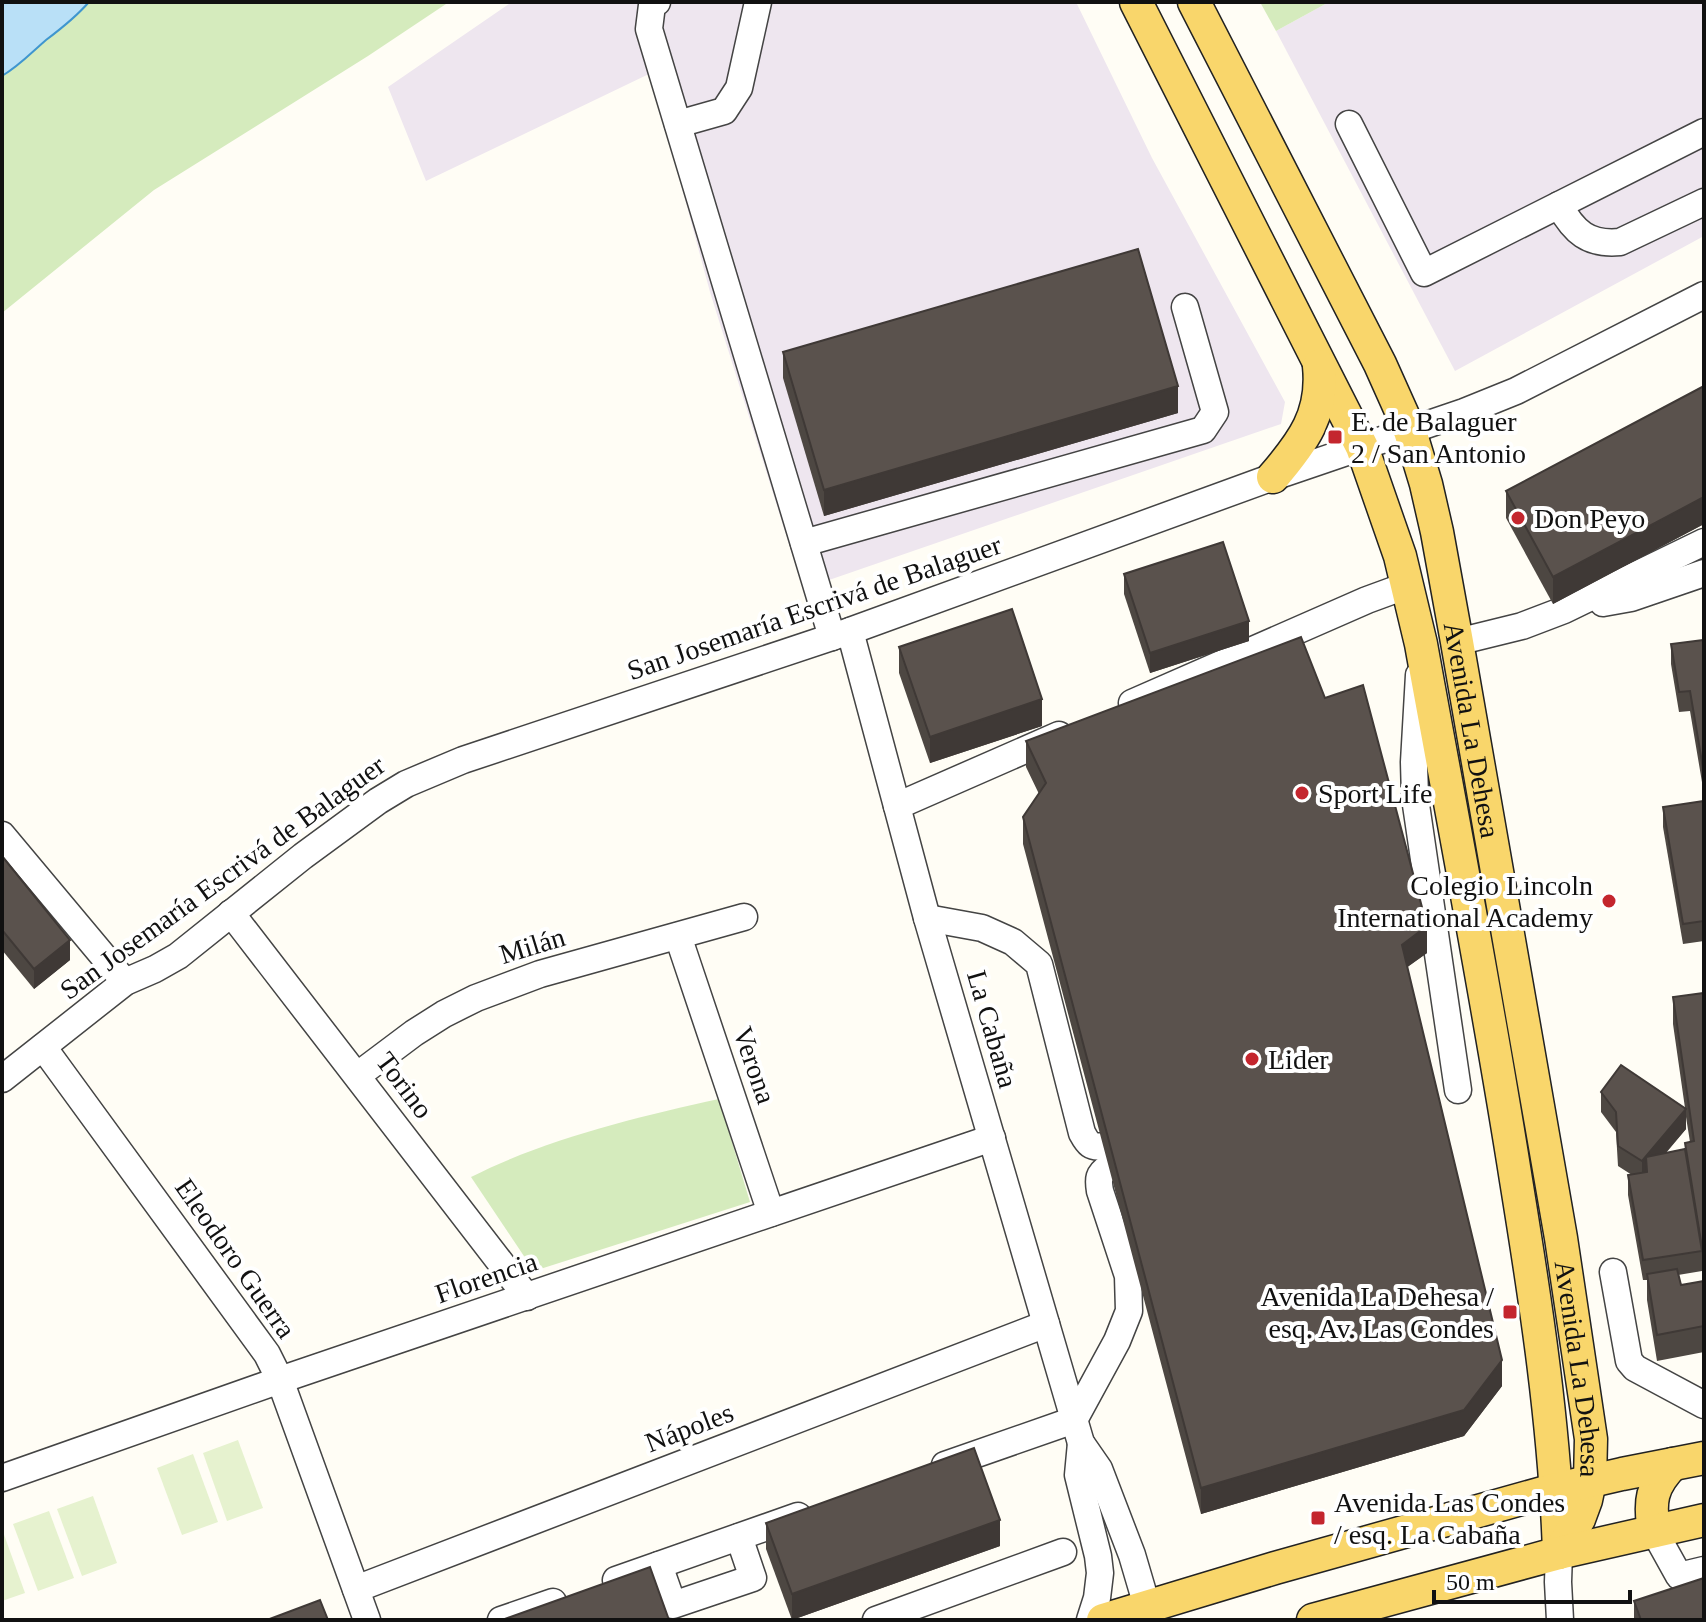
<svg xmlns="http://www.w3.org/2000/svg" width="1706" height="1622" viewBox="0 0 1706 1622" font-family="Georgia,serif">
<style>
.industrial{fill:#eee6ef}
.green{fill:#d5ebbd}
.pitch{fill:#e6f2cf}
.water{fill:#b9e0f7;stroke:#3f96cf;stroke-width:2}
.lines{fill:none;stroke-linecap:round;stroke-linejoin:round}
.minor-casing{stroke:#444;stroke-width:29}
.major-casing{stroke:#222;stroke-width:35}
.minor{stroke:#fff;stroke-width:26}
.major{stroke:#f9d66b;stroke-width:32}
.wall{fill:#4d4742;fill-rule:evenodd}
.shaded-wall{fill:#3f3936}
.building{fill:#5a524d;stroke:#3f3936;stroke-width:2}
.poi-dot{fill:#c4262e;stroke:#fff;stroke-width:3}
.labels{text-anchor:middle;stroke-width:8;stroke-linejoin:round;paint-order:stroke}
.poi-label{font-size:28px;fill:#111;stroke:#fff;text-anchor:start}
.street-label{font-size:28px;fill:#111;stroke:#fff}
</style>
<rect width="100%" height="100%" fill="#fffdf5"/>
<g class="industrial">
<polygon points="512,2 1076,2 1152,158 1285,402 1281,424 803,589 710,292 651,73 426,181 388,87"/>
<polygon points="1329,2 1704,2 1704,236 1455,371 1276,31"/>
</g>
<g class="green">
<polygon points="2,2 449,2 368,56 154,190 2,313"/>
<polygon points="1260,2 1329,2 1276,31"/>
<path d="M719,1099L750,1202L534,1271L471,1177C546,1139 637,1117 719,1099Z"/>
</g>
<g class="pitch">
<polygon points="238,1440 263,1508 227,1521 203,1453"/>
<polygon points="193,1454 218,1522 182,1535 157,1468"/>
<polygon points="93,1496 117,1563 82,1576 57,1509"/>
<polygon points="49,1511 74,1578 38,1591 13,1524"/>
<polygon points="2,1529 25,1593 2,1601"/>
</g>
<path class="water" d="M2,2H89C76,17 62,28 46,40C31,53 19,66 2,76Z"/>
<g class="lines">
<defs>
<g id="minor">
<polyline points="657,2 652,5 649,29 832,637"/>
<polyline points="678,124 724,111 739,88 758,2"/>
<polyline points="1349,124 1424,273 1704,132"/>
<path d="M1559,205C1574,232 1588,245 1620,242L1704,202"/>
<polyline points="804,543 1203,430 1215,412 1185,307"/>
<polyline points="1603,603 1631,598 1704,573"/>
<polyline points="850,631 927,918 1081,1443 1099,1469 1132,1555 1147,1606"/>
<polyline points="1457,642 1522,626 1564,610 1704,542"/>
<polyline points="1419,675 1414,762 1415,798 1458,1090"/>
<polyline points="1132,703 1367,600 1397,589 1409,588"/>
<polyline points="897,806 1059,735"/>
<polyline points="2,835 125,982"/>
<polyline points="231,913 527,1297"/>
<path d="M927,918L982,928L1013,942L1039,964L1082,1133C1088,1144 1091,1148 1103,1146"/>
<polyline points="678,936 771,1213"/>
<polyline points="43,1047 267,1354 280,1380 367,1620"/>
<polyline points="358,1075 414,1033 444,1014 476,998 540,974 744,917"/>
<polyline points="2,1079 125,982 155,969 178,956 303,856 378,801 406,784 463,760 850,631 1273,477 1464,412 1516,391 1704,295"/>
<polyline points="1613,1272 1629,1361 1635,1368 1704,1405"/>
<polyline points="1081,1443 1078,1475 1098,1556 1100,1573 1097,1598 1090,1620"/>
<path d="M945,1465L1074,1420L1117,1341L1129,1311L1128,1276L1100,1191C1098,1179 1098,1174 1109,1167"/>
<polyline points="2,1478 280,1380 992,1138"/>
<polyline points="1654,1531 1679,1576 1704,1570"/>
<polyline points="1559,1553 1558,1582 1560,1620"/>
<polyline points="659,1565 673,1605 753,1578 739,1537"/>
<polyline points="616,1580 798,1516"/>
<polyline points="356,1589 1046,1324"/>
<polyline points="501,1620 553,1602"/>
<polyline points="876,1620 1063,1552"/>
</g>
<g id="major">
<path d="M1136,2L1362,447L1400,556L1421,644C1453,822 1488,1001 1516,1180C1536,1303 1555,1428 1559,1553"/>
<path id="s1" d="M1194,2L1380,364L1410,431L1426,484L1437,532L1457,642L1561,1238L1591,1439L1590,1481L1586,1500L1579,1519L1559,1553"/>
<path d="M1273,477C1303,442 1324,414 1319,366"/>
<path d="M1654,1531C1649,1502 1651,1486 1673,1464"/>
<polyline points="1103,1620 1275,1568 1557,1489 1622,1474 1704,1458"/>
<polyline points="1313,1620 1559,1553 1704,1520"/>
</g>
</defs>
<use href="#minor" class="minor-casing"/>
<use href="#major" class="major-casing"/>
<use href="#minor" class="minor"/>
<use href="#major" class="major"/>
</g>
<g class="wall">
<polygon points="783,352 1178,413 824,516 783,378"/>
<polygon points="1704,386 1704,524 1553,604 1506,518 1506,491"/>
<polygon points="1124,574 1249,641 1150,673 1124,594"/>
<polygon points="1704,640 1704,794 1690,711 1679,712 1671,664 1671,644"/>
<polygon points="899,647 1042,726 930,763 899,673"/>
<polygon points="1325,698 1427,953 1407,967 1502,1386 1464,1436 1201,1514 1023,844 1023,817 1039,794 1026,767 1026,741"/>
<polygon points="1704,801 1704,941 1683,944 1663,827 1663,807"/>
<polygon points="2,856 70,960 34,989 2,950"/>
<path d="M1704,993V1352L1657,1361L1647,1300V1280H1643L1628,1195V1175H1632L1618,1166L1616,1132L1601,1112V1092L1685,1108L1673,1024V997ZM1686,1117L1690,1142L1685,1143V1150L1666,1153L1686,1129ZM1702,1271L1703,1281L1681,1285L1678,1275Z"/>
<polygon points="766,1523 1000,1546 792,1620 766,1549"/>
<polygon points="1634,1601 1704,1620 1634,1620"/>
</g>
<g class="shaded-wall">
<polygon points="1178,386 1178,413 824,516 824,490"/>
<polygon points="1704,497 1704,524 1553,604 1553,577"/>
<polygon points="1249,621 1249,641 1150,673 1150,653"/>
<polygon points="1042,699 1042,726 930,763 930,737"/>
<polygon points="1427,926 1427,953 1402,971 1402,945"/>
<polygon points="70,940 70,960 34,989 34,969"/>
<polygon points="3,983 3,1003 2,1004 2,984"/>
<polygon points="1686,1109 1686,1129 1647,1174 1646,1157 1646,1176 1642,1181 1642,1161"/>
<polygon points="1502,1360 1502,1386 1464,1436 1201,1514 1201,1488"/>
<polygon points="1000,1520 1000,1546 792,1620 792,1594"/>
</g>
<g class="building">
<polygon points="1138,249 1178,386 824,490 783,352"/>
<polygon points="1704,386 1704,497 1553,577 1506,491"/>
<polygon points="1223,542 1249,621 1150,653 1124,574"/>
<polygon points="1012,609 1042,699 930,737 899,647"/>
<polygon points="1301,637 1325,698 1363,685 1427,926 1402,945 1502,1360 1464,1410 1201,1488 1023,817 1046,783 1026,741"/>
<polygon points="1704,640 1704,774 1690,691 1679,692 1671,644"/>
<polygon points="1704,801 1704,921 1683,924 1663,807"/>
<polygon points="2,856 70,940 34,969 2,930"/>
<polygon points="1704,993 1704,1260 1685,1143 1694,1141 1673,997"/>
<polygon points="1621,1065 1686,1109 1642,1161 1618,1146 1616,1112 1601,1092"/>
<polygon points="1685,1149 1702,1251 1643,1260 1628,1175 1647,1172 1646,1157"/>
<polygon points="1677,1269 1681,1285 1704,1281 1704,1326 1657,1335 1647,1274"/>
<polygon points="974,1448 1000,1520 792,1594 766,1523"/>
<polygon points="650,1567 669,1620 502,1620"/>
<polygon points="1704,1578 1704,1620 1641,1620 1634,1601"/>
<polygon points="320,1600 328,1620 267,1620"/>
</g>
<g class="poi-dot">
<rect x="1327" y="429" width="16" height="16" rx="4"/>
<circle cx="1518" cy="518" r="8"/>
<circle cx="1302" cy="793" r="8"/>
<circle cx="1609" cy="901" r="8"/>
<circle cx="1252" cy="1059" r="8"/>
<rect x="1502" y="1304" width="16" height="16" rx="4"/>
<rect x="1310" y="1510" width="16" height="16" rx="4"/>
</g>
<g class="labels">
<g class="poi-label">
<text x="1351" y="431">E. de Balaguer<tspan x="1351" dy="32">2 / San Antonio</tspan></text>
<text x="1534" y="528">Don Peyo</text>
<text x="1318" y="803">Sport Life</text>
<text x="1593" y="895" text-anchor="end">Colegio Lincoln<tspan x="1593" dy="32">International Academy</tspan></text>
<text x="1268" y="1069">Lider</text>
<text x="1494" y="1306" text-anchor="end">Avenida La Dehesa /<tspan x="1494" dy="32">esq. Av. Las Condes</tspan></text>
<text x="1334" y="1512">Avenida Las Condes<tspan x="1334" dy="32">/ esq. La Cabaña</tspan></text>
</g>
<g class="street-label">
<text transform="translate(814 607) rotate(-19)" y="10">San Josemaría Escrivá de Balaguer</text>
<text dy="10" stroke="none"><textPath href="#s1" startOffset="786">Avenida La Dehesa</textPath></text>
<text transform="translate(222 877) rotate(-36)" y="10">San Josemaría Escrivá de Balaguer</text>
<text transform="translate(532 945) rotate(-17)" y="10">Milán</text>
<text transform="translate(993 1029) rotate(74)" y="10">La Cabaña</text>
<text transform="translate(755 1065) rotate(71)" y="10">Verona</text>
<text transform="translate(405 1085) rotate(53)" y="10">Torino</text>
<text transform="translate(236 1258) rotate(55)" y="10">Eleodoro Guerra</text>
<text transform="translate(486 1277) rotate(-19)" y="10">Florencia</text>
<text dy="10" stroke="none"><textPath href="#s1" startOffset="1434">Avenida La Dehesa</textPath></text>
<text transform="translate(689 1427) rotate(-21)" y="10">Nápoles</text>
</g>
</g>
<rect width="1706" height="1622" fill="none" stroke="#111111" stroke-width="8"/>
<path d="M1434 1590v12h196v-12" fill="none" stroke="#111111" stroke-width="4"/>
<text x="1446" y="1590" font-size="24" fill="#111111" stroke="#ffffff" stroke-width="6" paint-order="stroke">50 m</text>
</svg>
